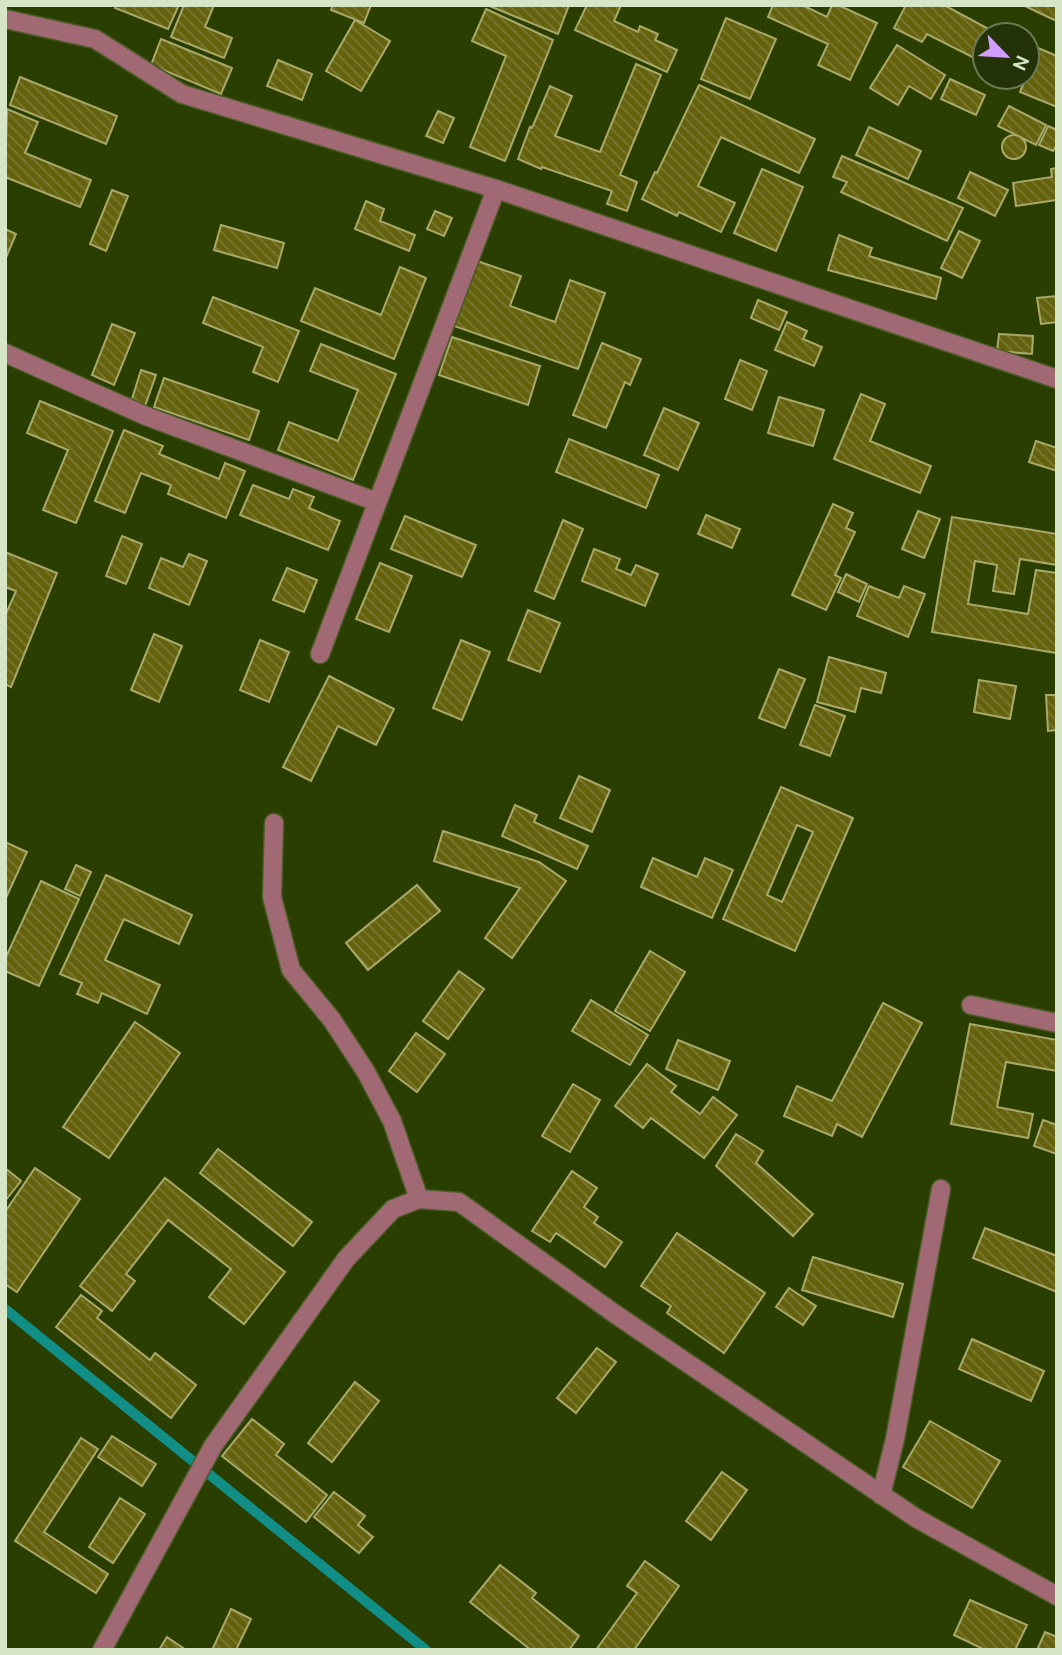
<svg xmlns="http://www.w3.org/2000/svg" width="1062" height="1655" viewBox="0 0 1062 1655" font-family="Ubuntu,sans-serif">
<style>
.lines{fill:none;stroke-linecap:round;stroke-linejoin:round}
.stream{stroke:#118e86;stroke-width:10}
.building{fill:url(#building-back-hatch);stroke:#a9a969;stroke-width:2;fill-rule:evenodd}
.minor-casing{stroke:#495c25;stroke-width:21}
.minor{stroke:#a06973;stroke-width:18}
</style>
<defs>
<pattern id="building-back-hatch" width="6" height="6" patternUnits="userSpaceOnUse" patternTransform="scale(1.75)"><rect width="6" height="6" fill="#65620e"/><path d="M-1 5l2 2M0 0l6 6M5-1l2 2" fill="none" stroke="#7a7830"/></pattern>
</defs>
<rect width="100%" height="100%" fill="#2a3e02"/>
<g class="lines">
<polyline class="stream" points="5,1309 426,1650"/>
</g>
<g class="building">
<polygon points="116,5 179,5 168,29 115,8"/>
<polygon points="184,5 214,5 205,27 232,38 224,58 171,37"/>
<polygon points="333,5 371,5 364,23 331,10"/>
<polygon points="487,5 569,5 558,34"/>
<polygon points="587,5 621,5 614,21 638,32 640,26 658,34 655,40 677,50 667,72 575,30"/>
<polygon points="773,5 802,5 827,17 832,5 838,5 877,23 850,80 818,65 828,44 768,17"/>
<polygon points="906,5 944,5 998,34 985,35 984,63 927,34 922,42 894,28"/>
<polygon points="1023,5 1057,5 1057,21 1050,18"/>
<polygon points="486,9 553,40 505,161 470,147 506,56 472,41"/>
<polygon points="726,18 776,39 750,99 701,79"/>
<polygon points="355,20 390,41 361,91 326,71"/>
<polygon points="161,39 232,68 221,94 151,65"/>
<polygon points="897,45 945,75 931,99 909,86 898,105 870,88"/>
<polygon points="1038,48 1057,56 1057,107 1020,92"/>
<polygon points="278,60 312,74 302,100 267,86"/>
<polygon points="636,64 661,75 620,175 637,182 627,211 607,204 612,191 542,167 541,169 518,159 530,127 532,128 550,86 572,96 555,136 600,152"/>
<polygon points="20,77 117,116 106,144 10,105"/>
<polygon points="950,79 985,95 976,115 941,99"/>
<polygon points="699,85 815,139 799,173 721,137 698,186 735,203 721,232 679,212 677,216 642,199 655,172 657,173"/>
<polygon points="1009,106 1046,125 1036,145 998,126"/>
<polygon points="7,109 38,122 25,153 91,180 80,207 5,177"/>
<polygon points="438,111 454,118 443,143 426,136"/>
<polygon points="1048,126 1057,130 1057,144 1053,151 1039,145"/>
<polygon points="869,127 921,151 908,179 856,155"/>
<circle cx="1014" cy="147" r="12"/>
<polygon points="842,156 963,208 947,241 841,192 847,182 833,177"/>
<polygon points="1057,168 1057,200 1016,206 1013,183 1052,177 1051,169"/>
<polygon points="762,169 803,187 776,251 734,233"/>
<polygon points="970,172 1008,190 995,216 958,198"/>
<polygon points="112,190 128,196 106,251 90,244"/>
<polygon points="366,201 384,209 380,221 415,235 409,251 355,229"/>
<polygon points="435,211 452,218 444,236 427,229"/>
<polygon points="221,225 284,243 277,268 214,250"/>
<polygon points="5,229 16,234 5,260"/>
<polygon points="959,231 980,241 962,278 941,268"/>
<polygon points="839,235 872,248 869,256 941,278 936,299 828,270"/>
<polygon points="477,261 521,276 510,306 555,322 570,280 605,293 578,369 454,326"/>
<polygon points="400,267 426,278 394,359 301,321 315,288 381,315"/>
<polygon points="1057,296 1057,322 1041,324 1037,298"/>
<polygon points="213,297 299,331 278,382 253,372 263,347 203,323"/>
<polygon points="758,300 787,312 779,330 751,318"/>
<polygon points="787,322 807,331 803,339 822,347 814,366 775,350"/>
<polygon points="112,324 135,333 114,385 92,375"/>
<polygon points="999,334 1033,336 1032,354 997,351"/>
<polygon points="452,337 540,366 528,405 439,375"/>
<polygon points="602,343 641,359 630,385 625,382 606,428 573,415"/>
<polygon points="321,344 396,374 353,480 278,450 289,422 338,441 358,390 310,371"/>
<polygon points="740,360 767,371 752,410 725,399"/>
<polygon points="141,370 156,375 145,406 131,402"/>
<polygon points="164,378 259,411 249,440 154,407"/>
<polygon points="861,394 885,404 870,441 931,466 920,493 834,459"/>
<polygon points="779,397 824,410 813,446 768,433"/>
<polygon points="40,401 113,431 76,523 43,510 68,450 27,433"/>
<polygon points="664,408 699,423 678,470 644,455"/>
<polygon points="124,430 163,446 159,454 219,479 225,463 245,471 226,518 168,494 171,485 141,473 125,513 95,501"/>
<polygon points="569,439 659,475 646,508 556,472"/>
<polygon points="1036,441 1057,448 1057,471 1029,462"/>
<polygon points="253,485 289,499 293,489 314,497 309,508 340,521 328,550 240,515"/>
<polygon points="833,504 853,513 846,528 855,532 835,575 841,578 826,610 792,595"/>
<polygon points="918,511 940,519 924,558 902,549"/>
<polygon points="706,515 740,529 732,548 698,534"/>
<polygon points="405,516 476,545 462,577 391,549"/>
<polygon points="952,517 1057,534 1057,565 1020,559 1014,594 993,591 997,565 975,561 968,604 1028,614 1036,570 1057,573 1056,653 932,632"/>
<polygon points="563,520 583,529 554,599 535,591"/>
<polygon points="122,536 142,544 126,584 106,576"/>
<polygon points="594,549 620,559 616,569 631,575 636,565 658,574 645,606 582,581"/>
<polygon points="5,552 57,573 11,687 5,684 5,616 16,591 5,587"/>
<polygon points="189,554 207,561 189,605 149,588 161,558 183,567"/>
<polygon points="380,563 412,576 389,632 356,619"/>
<polygon points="287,568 317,580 304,612 273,600"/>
<polygon points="846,574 867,584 859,602 838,592"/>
<polygon points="869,586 899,598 904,586 925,594 908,637 857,616"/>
<polygon points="528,610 560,623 540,672 508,660"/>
<polygon points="154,634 182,646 159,702 131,690"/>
<polygon points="260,640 289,652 269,702 240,690"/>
<polygon points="461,640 490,652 462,720 433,708"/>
<polygon points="829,657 886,673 881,693 861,688 855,712 817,702"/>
<polygon points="779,669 805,679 785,728 759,718"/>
<polygon points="329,676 394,709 376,745 338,726 311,781 283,767"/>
<polygon points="979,680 1016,686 1010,719 974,712"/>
<polygon points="1046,695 1057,695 1057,730 1048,731"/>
<polygon points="815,705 845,716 830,756 800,745"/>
<polygon points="579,776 610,790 592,832 560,818"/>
<path d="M781,787L853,818L795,951L723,919ZM797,825L813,832L782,902L767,895Z"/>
<polygon points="515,805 537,815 534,822 588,846 577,869 502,836"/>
<polygon points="443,831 539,862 566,881 512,958 485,938 520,888 434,861"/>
<polygon points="5,842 27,852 5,900"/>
<polygon points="653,858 697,877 705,858 733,870 712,918 641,887"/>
<polygon points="76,865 91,872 80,896 65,889"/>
<polygon points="106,875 192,915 179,944 124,919 105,960 160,985 147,1014 102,993 98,1003 77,994 82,983 60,974"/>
<polygon points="41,881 79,899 39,986 5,971 5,959"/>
<polygon points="417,885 440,911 368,970 346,943"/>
<polygon points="650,951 685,972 650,1031 615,1011"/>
<polygon points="459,971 484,989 448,1039 423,1021"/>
<polygon points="591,1000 648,1035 630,1065 572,1031"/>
<polygon points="883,1003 922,1023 862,1137 837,1124 832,1136 784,1116 797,1086 832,1101"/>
<polygon points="135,1022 180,1053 109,1158 63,1127"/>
<polygon points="970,1024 1057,1040 1057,1071 1006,1062 997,1107 1033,1114 1028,1138 951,1124"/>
<polygon points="416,1033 445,1054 417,1092 389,1071"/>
<polygon points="678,1040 730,1061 718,1090 666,1069"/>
<polygon points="647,1064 676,1086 671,1092 700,1114 713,1097 737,1115 704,1158 651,1118 643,1128 615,1106"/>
<polygon points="573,1084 600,1100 570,1152 542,1136"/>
<polygon points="1043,1120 1057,1125 1057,1154 1034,1146"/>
<polygon points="736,1134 763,1151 756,1163 813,1214 793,1236 716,1166"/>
<polygon points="218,1149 312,1222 293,1246 200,1173"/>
<polygon points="5,1168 21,1181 5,1201"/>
<polygon points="35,1168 80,1199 17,1292 5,1284 5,1212"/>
<polygon points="572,1171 597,1188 584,1207 598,1217 594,1223 622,1242 605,1267 556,1233 550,1242 532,1231"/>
<polygon points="165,1178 285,1272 244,1324 209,1297 231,1269 168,1220 126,1274 135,1281 112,1311 80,1286"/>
<polygon points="985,1228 1057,1256 1057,1292 973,1258"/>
<polygon points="677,1233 765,1293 724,1353 667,1313 671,1306 641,1286"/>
<polygon points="813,1257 903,1284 893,1317 802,1290"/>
<polygon points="789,1288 816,1306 803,1325 776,1307"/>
<polygon points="81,1295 102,1311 97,1318 150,1360 155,1353 196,1385 171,1418 56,1327"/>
<polygon points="972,1339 1044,1371 1031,1401 959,1369"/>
<polygon points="597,1348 616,1362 576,1413 557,1398"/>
<polygon points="355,1382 379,1401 332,1462 308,1443"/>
<polygon points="252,1419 284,1444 276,1455 327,1495 306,1522 222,1456"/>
<polygon points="930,1421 1000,1461 972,1508 903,1467"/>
<polygon points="112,1436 156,1464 142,1486 98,1457"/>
<polygon points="81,1438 98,1449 44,1532 108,1574 96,1593 15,1541"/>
<polygon points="722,1472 747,1490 711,1540 686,1521"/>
<polygon points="334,1492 365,1516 358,1525 373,1537 359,1553 314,1517"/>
<polygon points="120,1498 145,1514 113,1563 89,1547"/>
<polygon points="645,1561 679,1586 634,1650 596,1650 637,1593 627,1586"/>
<polygon points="500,1565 536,1593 532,1598 579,1636 569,1650 531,1650 470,1602"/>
<polygon points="970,1600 1027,1625 1015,1650 985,1650 954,1635"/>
<polygon points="231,1609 251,1619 236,1650 217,1650 213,1648"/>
<polygon points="1045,1632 1057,1637 1057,1650 1037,1650"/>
<polygon points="167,1637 186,1650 159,1650"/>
</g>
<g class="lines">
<defs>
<g id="minor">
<polyline points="5,19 95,39 182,94 496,189 1057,379"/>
<polyline points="5,353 146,416 377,502"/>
<polyline points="320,654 496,189"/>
<polyline points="274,823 272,897 291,970 332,1020 366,1072 392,1121 419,1199"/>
<polyline points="971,1005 1057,1023"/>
<polyline points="881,1495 895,1439 941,1189"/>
<polyline points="102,1650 213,1446 346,1259 393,1209 419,1199 459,1202 615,1314 916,1518 1057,1596"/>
</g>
</defs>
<use href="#minor" class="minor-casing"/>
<use href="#minor" class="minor"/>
</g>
<rect width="1062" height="1655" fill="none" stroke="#d7e5c7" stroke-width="14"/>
<g transform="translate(1006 56) rotate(115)"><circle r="33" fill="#233307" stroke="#6b7a54" stroke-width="2"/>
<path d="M0-5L12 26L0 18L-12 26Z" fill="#d19dfe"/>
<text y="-10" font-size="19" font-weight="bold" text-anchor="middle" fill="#d7e5c7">N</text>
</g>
</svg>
